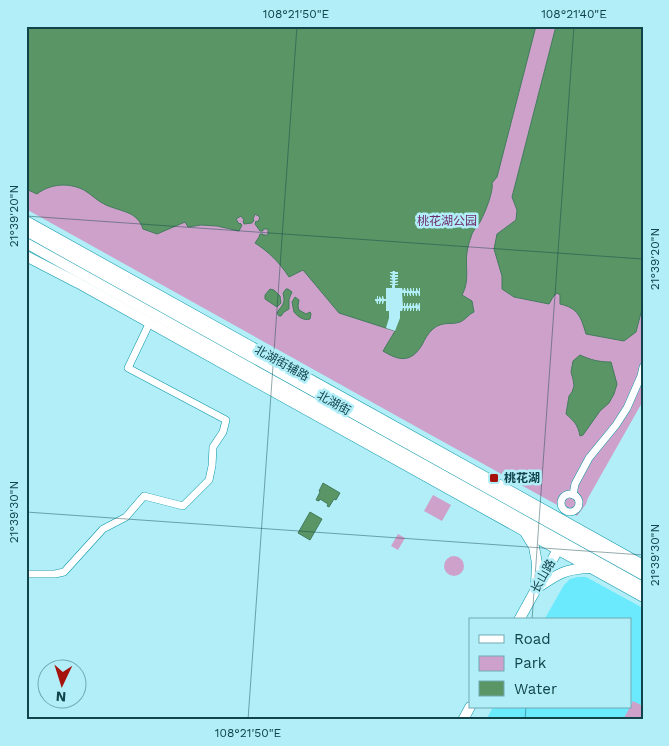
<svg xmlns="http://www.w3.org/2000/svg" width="669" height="746" viewBox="0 0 669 746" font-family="'Work Sans','Noto Sans SC',sans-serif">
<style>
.built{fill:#6beafe}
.green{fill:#cea1ca}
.water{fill:#599565;stroke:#437c5d}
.pier{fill:#b1eef8}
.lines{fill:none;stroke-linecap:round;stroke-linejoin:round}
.street-casing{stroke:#0896a7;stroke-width:8}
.secondary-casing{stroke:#0896a7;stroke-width:11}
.street{stroke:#fff;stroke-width:7}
.secondary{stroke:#fff;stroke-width:10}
.ticks{fill:none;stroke:#11434a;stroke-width:1;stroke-opacity:0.45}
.poi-dot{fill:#a6130c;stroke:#b1eef8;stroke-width:2}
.labels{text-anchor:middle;stroke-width:5;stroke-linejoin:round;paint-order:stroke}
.park-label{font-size:12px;fill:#702d6d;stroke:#b1eef8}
.street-label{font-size:12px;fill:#11434a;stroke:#b1eef8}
.poi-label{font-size:12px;font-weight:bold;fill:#11434a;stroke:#b1eef8;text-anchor:start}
.neatline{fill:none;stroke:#11434a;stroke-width:2}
.ticks-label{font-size:12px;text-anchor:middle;fill:#11434a}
</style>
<rect width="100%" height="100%" fill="#b1eef8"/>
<polygon class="built" points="578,577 586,577 643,608 643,720 486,720 493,707 630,707 630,620 544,620 564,585 570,579"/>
<g class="green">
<polygon points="26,26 643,26 643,401 588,498 586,504 577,516 422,430 26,209"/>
<polygon points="433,495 451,505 442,521 424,511"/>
<polygon points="398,534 405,538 398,550 391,546"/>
<circle cx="454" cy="566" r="10"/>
<polygon points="633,701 643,706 643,713 639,720 623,720"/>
</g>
<g class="water">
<path d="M26,26H536L497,177L492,183C494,190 485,213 481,220C478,227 473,229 471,237C469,242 468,247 467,252C465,267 470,281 462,295L472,301L474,312C469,314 467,318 462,321C454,326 443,320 433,329C428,333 425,339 422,345C411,363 399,361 383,351L395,331L339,313L303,270L289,277C280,263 269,252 255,243L259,237L260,234H263V235H268V229H263V231H260L255,224L256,221L258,222L260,217L255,214L253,219L254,220L252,223L244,224L243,221L244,220L241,216L236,219L239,224L240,223L242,225L239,231L217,226L201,225L188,227L185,222L157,234L143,229C137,211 122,212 106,205C97,201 91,194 84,190C68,182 50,184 37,194L26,189Z"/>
<path d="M556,26H643V305L636,332L624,341L586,334C581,317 578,308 560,304V295L557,293L553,297L549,304L514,297L502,289V276L494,249L497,234L516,220L517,210L512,197Z"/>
<polygon points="270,289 274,290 280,296 281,303 277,307 265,299 265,295"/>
<path d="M286,289H288L292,292L289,299V309L284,312L281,316H279L277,313C282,304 286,305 283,293Z"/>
<path d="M295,297L299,300L298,306L299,310L306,314L310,312L311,314L310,319C304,321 298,317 294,312L292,302Z"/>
<path d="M580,355C591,360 599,362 611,362L617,384L614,394L609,403L600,411L583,435L580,436C578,425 574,421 566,414L569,396L572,392L574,386L573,379L571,372L573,361Z"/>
<polygon points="323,483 340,493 336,500 334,499 329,507 327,506 328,504 320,499 319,501 316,500 320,492 319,491"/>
<polygon points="310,512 322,519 310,540 298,533"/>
</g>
<polygon class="pier" points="393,271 395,271 395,272 398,272 398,274 395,274 395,275 398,275 398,277 395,277 395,278 398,278 398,279 395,280 395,281 398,281 398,282 395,283 395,284 398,284 398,285 395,285 395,288 402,288 403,291 404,288 405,288 406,291 407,291 407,288 408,288 409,291 410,291 410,288 411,288 412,291 413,291 413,288 414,288 414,291 416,291 416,288 417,288 418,291 419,291 419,288 420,288 420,296 419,296 418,293 417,293 417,296 416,296 415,293 414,293 414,296 413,296 412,293 411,293 411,296 410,296 409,293 408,293 408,296 407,296 407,293 405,293 405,296 404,296 404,293 402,293 403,306 404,306 404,303 405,303 405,306 406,306 407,303 408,303 408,306 409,306 410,303 411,303 411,306 412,306 413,303 414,303 414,306 415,306 416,303 417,303 418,306 419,303 420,303 420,311 419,311 418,308 417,311 416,311 416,308 414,308 414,311 413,311 413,308 412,308 411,311 410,311 410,308 409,308 408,311 407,311 407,308 406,308 405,311 404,311 404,308 403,308 402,311 400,311 400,318 395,331 386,328 389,318 389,311 386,311 386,301 384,301 383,304 382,304 382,301 381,301 380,304 379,304 379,301 378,301 378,304 377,304 376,301 375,301 375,299 377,299 377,296 378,296 378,299 379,299 379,296 382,299 382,296 383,296 384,299 386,299 386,288 392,288 392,285 390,285 390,284 392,284 393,283 390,282 390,281 392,281 393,280 390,279 390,278 392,278 392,277 390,276 390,275 392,275 393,274 390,273 390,272 392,272"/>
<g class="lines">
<defs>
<g id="street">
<circle cx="570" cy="503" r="9"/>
<polyline points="573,495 575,484 589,458 616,425 627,408 641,376 643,367"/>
<polyline points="26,574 55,574 64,572 103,529 126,517 144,496 183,506 209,480 212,466 213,447 223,432 226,420 128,368 150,322"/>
</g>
<g id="secondary">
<polyline points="26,221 643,565"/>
<polyline points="26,231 643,575"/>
<polyline points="26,243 643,587"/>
<polyline points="26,256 78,283 643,597"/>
<polyline points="525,532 534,547 537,563 536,585"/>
<path d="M537,588C558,574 564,569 590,568"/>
<polyline points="519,620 561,544"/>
<polyline points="463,720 470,707"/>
</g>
</defs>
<use href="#street" class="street-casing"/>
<use href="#secondary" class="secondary-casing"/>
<use href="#street" class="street"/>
<use href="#secondary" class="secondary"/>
</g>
<path class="ticks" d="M26,216L643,259M26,512L643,555M532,620L574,26M248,720L297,26M525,720L526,707"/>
<rect class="poi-dot" x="489" y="473" width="10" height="10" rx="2.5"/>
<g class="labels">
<g class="park-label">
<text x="447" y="225">桃花湖公园</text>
</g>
<g class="street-label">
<text transform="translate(282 363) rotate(29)" y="4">北湖街辅路</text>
<text transform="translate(334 403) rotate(29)" y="4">北湖街</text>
<text transform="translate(543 576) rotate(-61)" y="4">长山路</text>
</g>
<g class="poi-label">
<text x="504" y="482">桃花湖</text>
</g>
</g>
<rect width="669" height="746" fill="none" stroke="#b1eef8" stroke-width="55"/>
<rect x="469" y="618" width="162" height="90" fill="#b1eef8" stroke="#71aab2"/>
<rect x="479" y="635" width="25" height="8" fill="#ffffff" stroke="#71aab2"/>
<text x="514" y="644" font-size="15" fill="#11434a">Road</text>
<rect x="479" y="656" width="25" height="15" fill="#cea1ca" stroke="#71aab2"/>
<text x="514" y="668" font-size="15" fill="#11434a">Park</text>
<rect x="479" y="681" width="25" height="15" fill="#599565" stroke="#71aab2"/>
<text x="514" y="694" font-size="15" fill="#11434a">Water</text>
<g transform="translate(62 684) rotate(184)"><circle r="24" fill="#b1eef8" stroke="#71aab2"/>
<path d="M0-4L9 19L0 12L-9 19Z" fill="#a6130c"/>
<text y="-8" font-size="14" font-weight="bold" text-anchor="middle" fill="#11434a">N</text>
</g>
<rect x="28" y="28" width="614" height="690" class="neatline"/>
<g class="ticks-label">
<text x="296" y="18">108°21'50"E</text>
<text x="574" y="18">108°21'40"E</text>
<text transform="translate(14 216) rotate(-90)" y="4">21°39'20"N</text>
<text transform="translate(655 259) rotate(-90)" y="4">21°39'20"N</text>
<text transform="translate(14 512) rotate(-90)" y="4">21°39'30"N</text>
<text transform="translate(655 555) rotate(-90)" y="4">21°39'30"N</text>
<text x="248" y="737">108°21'50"E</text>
</g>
</svg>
